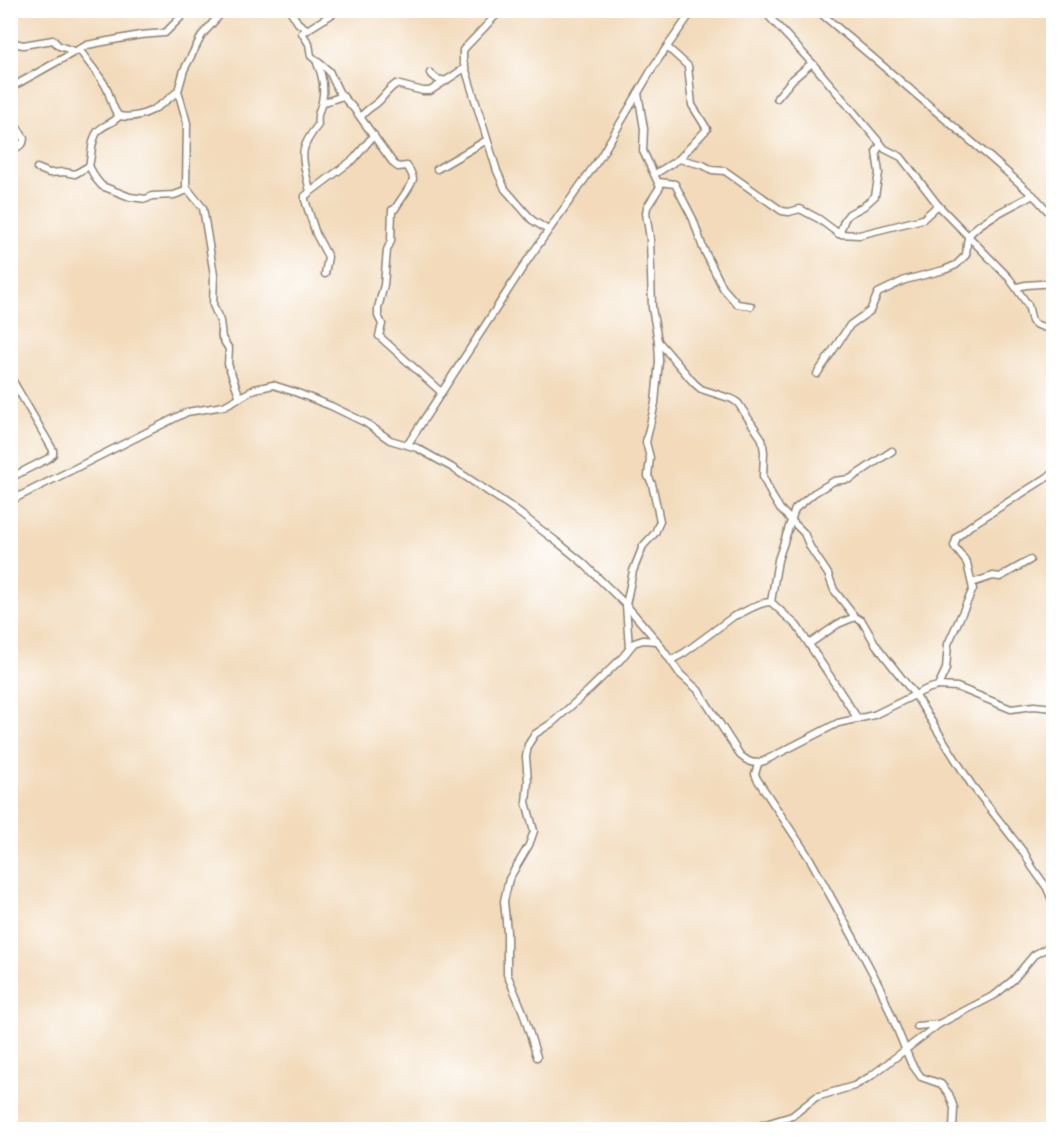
<svg xmlns="http://www.w3.org/2000/svg" width="1064" height="1140" viewBox="0 0 1064 1140" font-family="Itim,sans-serif">
<style>
.lines{fill:none;stroke-linecap:round;stroke-linejoin:round}
.minor-casing{stroke:#8e8272;stroke-width:9}
.minor{stroke:#fff;stroke-width:6}
</style>
<rect width="100%" height="100%" fill="#fff"/>
<filter id="ink" filterUnits="userSpaceOnUse"><feTurbulence type="fractalNoise" baseFrequency=".0167" numOctaves="2"/><feDisplacementMap in="SourceGraphic" scale="12" xChannelSelector="R" yChannelSelector="G"/><feConvolveMatrix kernelMatrix="1 2 1 2 8 2 1 2 1" color-interpolation-filters="sRGB"/></filter>
<filter id="wash" filterUnits="userSpaceOnUse"><feTurbulence type="fractalNoise" baseFrequency=".008" numOctaves="4" result="noise"/><feDisplacementMap in="SourceGraphic" scale="24" xChannelSelector="R" yChannelSelector="G"/><feGaussianBlur stdDeviation="1.35" result="paint"/><feColorMatrix in="noise" values="0 0 0 0 0 0 0 0 0 0 0 0 0 0 0 0 0 1.4 0 .05"/><feComposite in="paint" operator="in"/></filter>
<g filter="url(#wash)">
<rect width="100%" height="100%" fill="#f2daba"/>
</g>
<g filter="url(#ink)">
<g class="lines">
<defs>
<g id="minor">
<polyline points="224,10 202,35 184,70 178,91 187,123 186,187 203,208 204,214 214,275 213,305 220,321 222,338 229,349 228,364 240,398"/>
<polyline points="290,10 298,23 308,30"/>
<path d="M339,10L302,33L309,44L311,56L329,71L339,92L355,110L394,164L398,167L407,166C409,169 413,175 413,179C413,184 398,203 395,209L392,210L391,241L387,250L384,285L378,308V316L382,324L379,336L441,392"/>
<polyline points="501,10 463,50 463,61 497,171 505,189 532,220 548,230"/>
<polyline points="763,10 812,63 885,149 901,157 938,205 1009,278 1028,305 1032,321 1035,324 1054,331"/>
<polyline points="817,10 992,159 1037,199 1054,218"/>
<polyline points="10,42 23,45 53,40 59,46 74,51"/>
<polyline points="667,47 688,66 692,105 707,129 679,159"/>
<path d="M79,49C87,61 97,72 105,85C111,95 111,108 119,116C143,120 161,106 178,91"/>
<polyline points="430,73 437,79 446,81"/>
<polyline points="10,88 87,45 140,35 165,33 188,10"/>
<polyline points="777,98 792,80 812,63"/>
<polyline points="322,103 343,96"/>
<polyline points="10,116 24,138 23,143 10,153"/>
<path d="M361,117C366,109 375,106 381,99C386,93 389,89 396,84L423,91H430L465,68"/>
<polyline points="89,166 96,179 102,186 130,197 146,199 152,196 174,195 188,190"/>
<path d="M37,168L49,173L64,172L75,174L89,166C92,155 91,139 98,131C104,124 113,124 119,116"/>
<polyline points="437,169 487,140"/>
<polyline points="655,174 679,159 703,165 712,170 725,171 782,211 789,212 800,209 819,219 839,234 859,235 923,219 938,205"/>
<polyline points="659,182 675,184 693,219 703,248 723,288 737,304 751,306"/>
<path d="M310,192C304,160 295,153 318,125C316,114 320,111 322,102C325,89 322,74 317,63"/>
<polyline points="839,234 845,219 849,214 864,206 875,196 879,173 876,152 881,144"/>
<polyline points="325,274 328,257 316,234 305,200 305,196 354,159 374,135"/>
<polyline points="1017,287 1026,285 1054,283"/>
<polyline points="658,341 694,383 701,389 732,399 738,403 762,439 764,452 763,477 772,496 780,509 804,533 810,547 828,574 834,590 855,617"/>
<path d="M817,374L850,325L870,311L878,293L905,280L944,270L956,265L966,255C967,250 966,241 969,236C976,222 1018,203 1033,195"/>
<polyline points="10,376 53,450 53,454 49,458 10,478"/>
<polyline points="408,444 527,261 601,156 655,64 693,10"/>
<path d="M10,501L187,412L224,406L255,389L273,385L295,392L331,406L366,423L390,440L417,448L451,467L510,506L561,545L582,562L626,605L657,641L680,674L698,690L740,755C748,762 754,765 764,761L838,723L874,715L927,689L938,686L957,687L1011,709L1034,706L1054,708"/>
<polyline points="972,583 993,576 1000,577 1030,560"/>
<polyline points="771,602 778,560 795,509 814,493 834,481 850,479 892,451"/>
<polyline points="809,644 838,624 855,617 862,621 876,645 915,695 971,784 1025,854 1032,867 1047,888 1052,900 1054,909"/>
<polyline points="629,648 626,605 633,571 643,546 655,533 660,521 652,484 648,476 650,458 646,442 655,403 659,361 658,341 652,308 650,239 646,213 647,207 660,187 643,151 644,129 638,93"/>
<path d="M671,660L684,653L734,616C747,612 757,602 771,602L797,626L858,719"/>
<polyline points="938,686 946,669 948,644 973,589 967,563 954,546 957,537 970,526 1054,473"/>
<polyline points="758,764 755,774 757,779 810,859 863,955 879,985 911,1063 921,1077 941,1084 949,1094 954,1108 953,1130"/>
<polyline points="917,1026 939,1024 995,995 1013,980 1034,955 1054,944"/>
<polyline points="537,1057 523,1012 507,974 507,932 504,901 509,879 529,845 534,831 526,802 528,781 526,757 528,745 535,734 552,723 589,690 621,659 634,643 643,640 657,641"/>
<polyline points="746,1130 792,1116 816,1097 854,1086 871,1076 939,1024"/>
</g>
</defs>
<use href="#minor" class="minor-casing"/>
<use href="#minor" class="minor"/>
</g>
</g>
<rect width="1064" height="1140" fill="none" stroke="#fff" stroke-width="36"/>
</svg>
